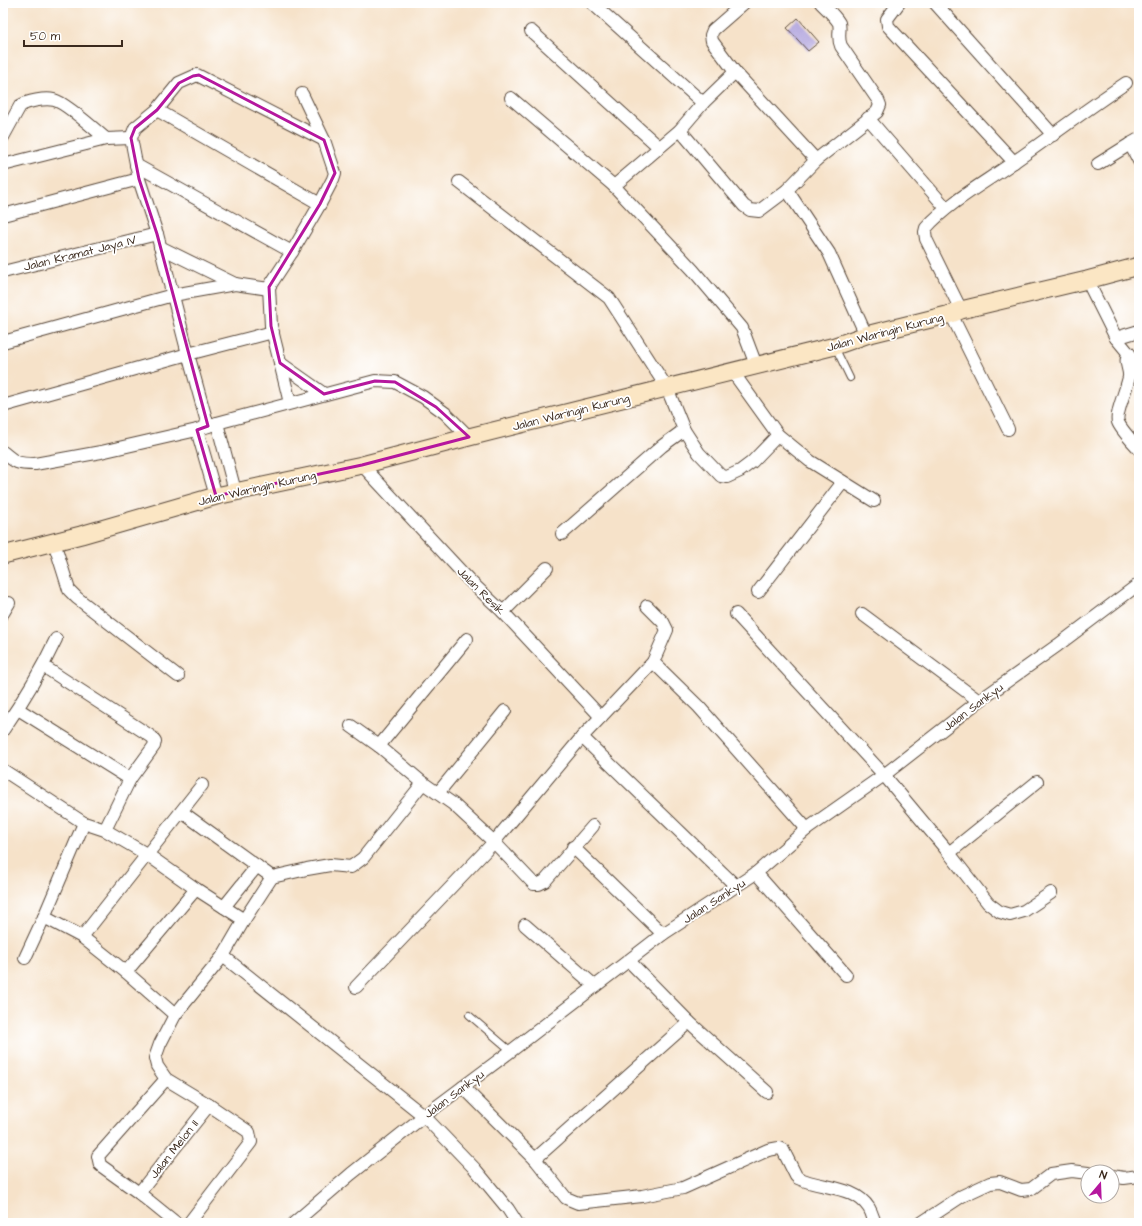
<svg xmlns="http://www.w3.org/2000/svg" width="1142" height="1226" viewBox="0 0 1142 1226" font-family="'Architects Daughter',sans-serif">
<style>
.building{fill:#b1a4dd}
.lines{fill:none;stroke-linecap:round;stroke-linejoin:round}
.lane-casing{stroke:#574638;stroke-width:8}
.street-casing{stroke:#574638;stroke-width:14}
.secondary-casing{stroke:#574638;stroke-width:19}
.lane{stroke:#fff;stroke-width:6}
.street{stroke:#fff;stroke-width:12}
.secondary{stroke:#fbe6c4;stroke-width:17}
.marked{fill:none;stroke:#b5179e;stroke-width:3;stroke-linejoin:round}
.labels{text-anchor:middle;stroke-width:3.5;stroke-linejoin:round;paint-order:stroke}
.street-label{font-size:12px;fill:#3b2a1e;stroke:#fff}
</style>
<rect width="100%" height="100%" fill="#fff"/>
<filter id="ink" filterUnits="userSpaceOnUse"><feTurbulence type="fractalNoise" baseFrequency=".025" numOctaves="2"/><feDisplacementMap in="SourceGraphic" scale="8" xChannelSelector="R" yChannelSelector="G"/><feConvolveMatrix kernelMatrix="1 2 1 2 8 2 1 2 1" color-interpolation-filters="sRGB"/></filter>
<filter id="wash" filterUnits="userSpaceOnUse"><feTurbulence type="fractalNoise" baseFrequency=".012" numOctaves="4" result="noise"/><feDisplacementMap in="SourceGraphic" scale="16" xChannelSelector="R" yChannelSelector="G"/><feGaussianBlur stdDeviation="0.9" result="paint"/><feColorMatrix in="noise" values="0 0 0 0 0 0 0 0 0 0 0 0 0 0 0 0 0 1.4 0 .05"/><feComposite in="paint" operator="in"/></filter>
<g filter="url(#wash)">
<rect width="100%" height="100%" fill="#f6e2c9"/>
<g id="blocks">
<polygon class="building" points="798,18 819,42 808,51 787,28"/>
</g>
</g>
<g filter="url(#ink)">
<use href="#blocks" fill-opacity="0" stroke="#574638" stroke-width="1"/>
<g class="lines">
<defs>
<g id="lane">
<polyline points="835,347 850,378"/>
<polyline points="469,1015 511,1051"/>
</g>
<g id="street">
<polyline points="592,3 703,103"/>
<polyline points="744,3 713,30 711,35 712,41 735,72 703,103 680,130 614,186 693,270 742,328 756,365"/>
<polyline points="899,3 887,19 888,26 1014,162"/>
<polyline points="935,3 1053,135"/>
<polyline points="531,31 659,147"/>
<path d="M735,72L816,160L877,112L880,105L878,100L841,46C837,37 841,30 839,23C835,16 827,9 821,3"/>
<polyline points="511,98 614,186"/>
<polyline points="157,110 320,204"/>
<polyline points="868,118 946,208"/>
<polyline points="680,130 744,206 750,210 759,211 787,190 816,160"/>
<path d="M3,137L20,106C27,101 45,98 54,100C64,102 97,131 106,139L131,138"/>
<polyline points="1139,139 1130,144 1139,161"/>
<polyline points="1098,164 1130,144"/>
<polyline points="3,165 106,139"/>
<polyline points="136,165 292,252"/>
<polyline points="459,182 609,298 667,388 684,430 699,453 721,476 727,477 740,471 752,462 778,435"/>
<polyline points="787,190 829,253 866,335"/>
<polyline points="3,215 139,179"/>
<polyline points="160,247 235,284"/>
<polyline points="3,272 157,234"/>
<polyline points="1087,280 1116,338 1139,366"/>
<path d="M961,310L926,239L925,232L926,228C948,203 984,183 1011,164C1050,137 1087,109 1126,83"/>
<polyline points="951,314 1008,429"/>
<polyline points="1116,338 1139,331"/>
<polyline points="3,342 173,295 235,284 269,289"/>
<path d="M1129,353C1123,362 1130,368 1129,377C1127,388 1115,414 1118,422C1121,430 1133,442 1139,449"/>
<polyline points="280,363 324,394"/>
<polyline points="732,371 778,435 810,461 874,501"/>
<polyline points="290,403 271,326 269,287 292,252 320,204 333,179 335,173 324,140 302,94"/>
<polyline points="3,406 188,354 273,332"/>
<polyline points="217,423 235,491"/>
<polyline points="208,426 188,354 157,234 139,179 131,138 135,128 157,110 179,83 197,75 324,140"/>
<polyline points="197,430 216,496"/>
<path d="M3,452C16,463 17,464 35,464L101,452L197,430L217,423L375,381L395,382L423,397L445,413L469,437"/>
<polyline points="362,465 470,581 503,612 601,717"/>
<polyline points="562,534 662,446 684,430"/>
<polyline points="54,542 69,590 77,598 178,676"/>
<polyline points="758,592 843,482"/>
<polyline points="503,612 547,568"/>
<polyline points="3,613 9,603"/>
<polyline points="736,614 884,775 949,853 988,903 1000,912 1010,915 1024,911 1051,893"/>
<polyline points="862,614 979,701"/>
<polyline points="653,662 699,707 807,829"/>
<polyline points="43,666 152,737 155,741 154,746 130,779 105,830"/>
<polyline points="18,709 130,779"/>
<polyline points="351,726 379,746 423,783 453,804 494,842 534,884 539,884 545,881 593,826"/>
<path d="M3,730C23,701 41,671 56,639"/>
<polyline points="582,737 736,886"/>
<polyline points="379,746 467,639"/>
<polyline points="3,770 84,823 105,830 148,855 196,889 244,920"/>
<polyline points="438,793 505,711"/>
<polyline points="182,812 272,877 307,869 330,865 351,867 363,858 423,783"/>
<polyline points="84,823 44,917 82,937 126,972 175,1015"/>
<polyline points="573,847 663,934"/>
<polyline points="949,853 1037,782"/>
<polyline points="756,873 846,975"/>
<polyline points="224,907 257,866"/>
<polyline points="525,925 595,986"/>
<polyline points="82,937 202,785"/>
<polyline points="223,956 424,1116 475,1169 508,1209 517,1223"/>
<polyline points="25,958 44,917"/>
<polyline points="126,972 196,889"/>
<polyline points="356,987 494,842 582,737 653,662 667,630 663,622 647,606"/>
<polyline points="689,1022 767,1092"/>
<polyline points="166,1079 98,1156 100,1165 139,1193 176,1223"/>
<path d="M463,1087L535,1159L566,1198L578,1203L642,1196L683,1188L768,1150L779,1148L783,1150L796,1176L798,1178C821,1189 854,1185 869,1208C872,1213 873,1218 875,1223"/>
<polyline points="535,1159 689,1022 629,961"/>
<polyline points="1112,1176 1124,1178 1139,1176"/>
<polyline points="139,1193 209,1105"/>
<polyline points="189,1223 251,1142 249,1132 209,1105 166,1079 157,1066 155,1058 160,1044 175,1015 223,956 244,920 272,877"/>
<polyline points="294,1223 351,1174 424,1116 511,1051 663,934 756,873 807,829 884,775 979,701 1058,645 1139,584"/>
<polyline points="921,1223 962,1196 990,1183 1000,1182 1021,1190 1031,1189 1051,1174 1072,1171 1088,1173"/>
</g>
<polyline id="secondary" points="3,555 81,535 216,496 362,465 469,437 835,346 866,335 951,314 961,310 1087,280 1139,266"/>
</defs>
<use href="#lane" class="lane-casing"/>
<use href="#street" class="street-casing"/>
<use href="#secondary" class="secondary-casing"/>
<use href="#lane" class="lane"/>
<use href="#street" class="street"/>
<use href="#secondary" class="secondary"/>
</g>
</g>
<path class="marked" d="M199,75L324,140L335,173L320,204L269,287L271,326L280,363L324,394L375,381L395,382L436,407L469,437L362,465L216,496L197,430L208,426L157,234L139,179L131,138L135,128L157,110L179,83L193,76Z"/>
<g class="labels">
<g class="street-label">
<text transform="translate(80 253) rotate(-14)" y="4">Jalan Kramat Jaya IV</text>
<text transform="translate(885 332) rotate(-15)" y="4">Jalan Waringin Kurung</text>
<text transform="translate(571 412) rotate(-14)" y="4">Jalan Waringin Kurung</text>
<text transform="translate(257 488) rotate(-13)" y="4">Jalan Waringin Kurung</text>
<text transform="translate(481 591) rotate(45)" y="4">Jalan Resik</text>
<text transform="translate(973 707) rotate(-37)" y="4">Jalan Sankyu</text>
<text transform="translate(714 901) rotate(-33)" y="4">Jalan Sankyu</text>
<text transform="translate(454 1094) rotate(-37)" y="4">Jalan Sankyu</text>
<text transform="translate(174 1149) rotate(-52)" y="4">Jalan Melon II</text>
</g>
</g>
<rect width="1142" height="1226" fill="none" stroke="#fff" stroke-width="16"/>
<g transform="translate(1100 1184) rotate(19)"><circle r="19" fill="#ffffff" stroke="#b1aaa5"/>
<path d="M0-3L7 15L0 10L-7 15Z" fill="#b5179e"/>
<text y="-6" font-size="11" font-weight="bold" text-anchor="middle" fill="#3b2a1e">N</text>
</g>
<path d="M24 40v6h98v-6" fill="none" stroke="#3b2a1e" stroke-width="2"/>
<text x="30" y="40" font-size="12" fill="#3b2a1e" stroke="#ffffff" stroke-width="3" paint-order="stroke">50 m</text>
</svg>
